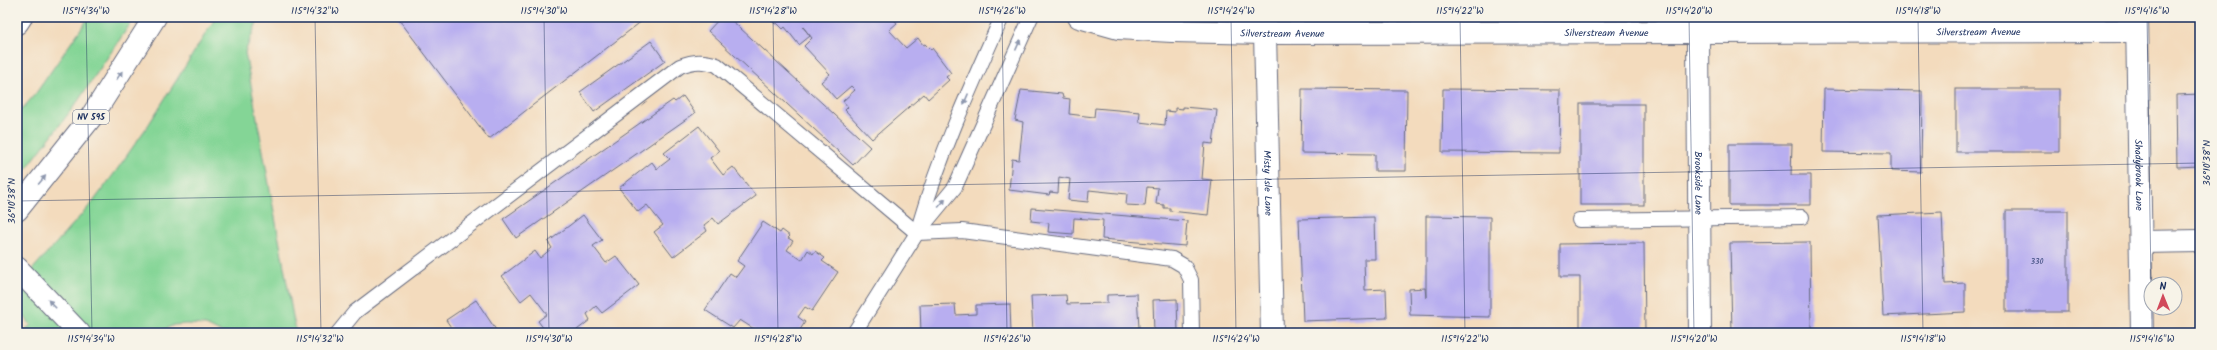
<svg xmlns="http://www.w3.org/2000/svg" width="2217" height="350" viewBox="0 0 2217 350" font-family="Kalam,sans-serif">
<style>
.green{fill:#84d596;stroke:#50827a}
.building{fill:#b8aef0}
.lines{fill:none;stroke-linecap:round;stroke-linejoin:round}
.lane-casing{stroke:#676b7f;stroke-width:16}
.street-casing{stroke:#676b7f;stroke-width:24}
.primary-casing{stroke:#676b7f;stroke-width:24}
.highway-casing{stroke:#676b7f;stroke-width:24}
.lane{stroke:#fff;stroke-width:14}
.street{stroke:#fff;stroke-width:22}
.primary{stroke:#fff;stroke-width:22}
.highway{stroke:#fff;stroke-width:22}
.oneway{fill:#8d97ae}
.ticks{fill:none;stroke:#1b2f5e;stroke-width:1;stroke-opacity:0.45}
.labels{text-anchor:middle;stroke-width:3;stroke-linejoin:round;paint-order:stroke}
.number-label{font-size:8px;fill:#424f82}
.shield{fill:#f7f3e8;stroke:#5d6a87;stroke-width:1}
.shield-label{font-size:9px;font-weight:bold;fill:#1b2f5e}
.street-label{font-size:10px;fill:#1b2f5e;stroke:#f7f3e8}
.neatline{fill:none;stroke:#1b2f5e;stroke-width:1.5}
.ticks-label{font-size:10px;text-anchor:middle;fill:#1b2f5e}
</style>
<rect width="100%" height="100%" fill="#f7f3e8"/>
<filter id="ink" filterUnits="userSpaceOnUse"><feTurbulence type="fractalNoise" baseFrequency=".025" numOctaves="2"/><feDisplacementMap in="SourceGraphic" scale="8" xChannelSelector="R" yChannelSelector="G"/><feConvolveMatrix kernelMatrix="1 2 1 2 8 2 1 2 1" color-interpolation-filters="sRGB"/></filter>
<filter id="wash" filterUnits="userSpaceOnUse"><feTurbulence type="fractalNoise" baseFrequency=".012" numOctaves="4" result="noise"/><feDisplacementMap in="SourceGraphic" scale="16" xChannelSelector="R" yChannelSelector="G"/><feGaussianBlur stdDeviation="0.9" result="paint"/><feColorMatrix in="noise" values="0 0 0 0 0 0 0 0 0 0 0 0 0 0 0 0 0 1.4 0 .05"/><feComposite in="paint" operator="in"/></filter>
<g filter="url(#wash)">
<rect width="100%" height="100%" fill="#f3dbbd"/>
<g class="green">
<polygon points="89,17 135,17 78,101 17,181 17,115 36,93"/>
<polygon points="216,17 259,17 245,52 296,333 222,333 206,325 186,324 174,325 156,333 29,333 26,329 31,325 20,311 17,302 20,283 93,202 116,171 149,124"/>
</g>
<g id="blocks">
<g class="building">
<polygon points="397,17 503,17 506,21 512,17 647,17 489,139"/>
<polygon points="721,17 728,17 870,147 853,165 708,31"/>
<polygon points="769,17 892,17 897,23 889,30 906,48 918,38 923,45 925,44 931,50 932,48 951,73 946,77 949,80 928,99 924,94 872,139 845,110 848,107 843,101 855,90 851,86 836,99 821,82 830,74 804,46 812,38 803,27 810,36 799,45 785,27 783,29 777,23 775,24"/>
<polygon points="651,41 665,61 594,112 580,92"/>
<polygon points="1302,89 1407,90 1406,171 1375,171 1375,154 1301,153"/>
<polygon points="1443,89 1560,90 1559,153 1442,152"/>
<polygon points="1824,89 1922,91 1921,172 1891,171 1891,153 1823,152"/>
<rect x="1956" y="89" width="103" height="63"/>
<polygon points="1021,90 1062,94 1063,98 1070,99 1069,114 1094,117 1095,108 1140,112 1139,122 1165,125 1166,111 1175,112 1175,108 1183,109 1183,107 1217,110 1213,144 1205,143 1202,179 1212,180 1208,215 1170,211 1170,208 1164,208 1164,205 1156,204 1158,188 1147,187 1145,206 1126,205 1127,194 1089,190 1088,202 1068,200 1070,179 1059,177 1058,193 1050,192 1049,195 1009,190 1012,159 1019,160 1023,122 1015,120"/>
<polygon points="2200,94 2200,166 2177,167 2176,95"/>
<polygon points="683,96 695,113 516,238 503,219 673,100 675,102"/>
<rect x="1580" y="104" width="64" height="101"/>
<polygon points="699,126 719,151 710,158 723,175 733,167 756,196 718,224 713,218 704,225 707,231 673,257 654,232 663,225 647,205 638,212 619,188 652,162 657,169 670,159 664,153"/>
<polygon points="1729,144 1792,144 1791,175 1811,175 1811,205 1729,205"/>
<polygon points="1032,208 1187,221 1185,246 1102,239 1103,220 1074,218 1073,234 1048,232 1049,223 1031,221"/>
<rect x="2006" y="211" width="62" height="101"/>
<polygon points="1942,212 1945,284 1965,283 1965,312 1883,316 1878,215"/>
<polygon points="583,215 602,240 593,246 606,263 616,256 639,285 602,313 596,306 587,314 590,320 573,333 547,333 538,321 547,314 531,293 521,301 502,276 535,251 540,258 552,248 548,242"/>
<polygon points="1426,216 1490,217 1490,317 1410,315 1409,289 1425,288 1426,298"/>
<polygon points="1374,217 1375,259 1364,259 1365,290 1386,289 1387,318 1303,321 1299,219"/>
<polygon points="763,222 780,233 782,230 790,236 788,238 793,241 787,250 802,260 808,250 813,254 815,251 825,258 822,261 838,272 812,311 805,307 798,317 805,322 798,333 755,333 757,331 740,320 733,328 705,310 730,273 736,277 744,266 737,261"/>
<polygon points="1810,242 1811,333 1732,333 1730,243"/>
<polygon points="1644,243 1645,333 1580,333 1580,277 1560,277 1560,244"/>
<polygon points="1137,294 1139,328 1136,328 1136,333 1033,333 1031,296 1066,295 1067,304 1107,303 1107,295"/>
<polygon points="1177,299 1178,333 1154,333 1153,300"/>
<polygon points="476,300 498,333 448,333 453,330 446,320"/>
<polygon points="955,304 956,315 976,314 976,305 1010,304 1011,333 921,333 920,305"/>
</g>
</g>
</g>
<g filter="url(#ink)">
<use href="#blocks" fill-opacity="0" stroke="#676b7f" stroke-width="1"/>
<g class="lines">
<defs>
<g id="lane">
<polyline points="1579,220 1802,217"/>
<path d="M919,226C940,154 971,86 1002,17"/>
<path d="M338,333L355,312L680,66C694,61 703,60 717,65L917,233L962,231L1172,259L1184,266L1191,280L1192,333"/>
<polyline points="854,333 917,233 955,187 1031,17"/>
</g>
<g id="street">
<path id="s1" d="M1079,17L1118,28L1172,31L1265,33L2137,31"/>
<path id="s2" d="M2137,17L2142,333"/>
<path id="s3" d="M1698,32L1700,333"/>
<path id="s4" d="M1265,33L1272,333"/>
<polyline points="2141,242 2200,241"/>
</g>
<g id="primary">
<polyline points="17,23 21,17"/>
<polyline points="17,210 92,116 155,17"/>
</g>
<polyline id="highway" points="17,268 79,333"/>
</defs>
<use href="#lane" class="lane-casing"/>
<use href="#street" class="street-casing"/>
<use href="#primary" class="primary-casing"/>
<use href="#highway" class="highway-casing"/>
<use href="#lane" class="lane"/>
<use href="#street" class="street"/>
<use href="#primary" class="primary"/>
<use href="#highway" class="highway"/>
</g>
<defs><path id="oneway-solid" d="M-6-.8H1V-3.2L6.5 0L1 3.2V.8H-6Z"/></defs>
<g class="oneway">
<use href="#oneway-solid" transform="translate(1018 45) rotate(-66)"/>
<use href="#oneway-solid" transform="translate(119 76) rotate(-56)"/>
<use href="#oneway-solid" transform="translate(966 99) rotate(113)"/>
<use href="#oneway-solid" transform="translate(42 180) rotate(-50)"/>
<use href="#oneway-solid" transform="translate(942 203) rotate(-50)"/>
<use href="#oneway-solid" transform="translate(52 304) rotate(-134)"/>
</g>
</g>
<path class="ticks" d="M86,17L92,333M315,17L321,333M544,17L549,333M773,17L778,333M1002,17L1007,333M1231,17L1236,333M1460,17L1465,333M1689,17L1694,333M1918,17L1923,333M2147,17L2151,284M17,201L2200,163M2152,308V333"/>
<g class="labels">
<g class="number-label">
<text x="2037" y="264">330</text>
</g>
<rect class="shield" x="73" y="110" width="36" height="14" rx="3"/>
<g class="shield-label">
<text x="91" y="120">NV 595</text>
</g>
<g class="street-label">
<text dy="4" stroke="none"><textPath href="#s1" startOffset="901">Silverstream Avenue</textPath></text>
<text dy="4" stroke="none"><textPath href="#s1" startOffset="205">Silverstream Avenue</textPath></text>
<text dy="4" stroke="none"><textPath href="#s1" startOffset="529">Silverstream Avenue</textPath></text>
<text dy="4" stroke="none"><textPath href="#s2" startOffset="158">Shadybrook Lane</textPath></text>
<text dy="4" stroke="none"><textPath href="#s4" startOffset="150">Misty Isle Lane</textPath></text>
<text dy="4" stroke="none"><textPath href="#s3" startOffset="151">Brookside Lane</textPath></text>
</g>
</g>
<rect width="2217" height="350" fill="none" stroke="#f7f3e8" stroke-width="44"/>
<g transform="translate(2163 296) rotate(359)"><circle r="19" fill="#f7f3e8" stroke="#9fa5b1"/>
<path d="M0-3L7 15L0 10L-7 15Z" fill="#d1495b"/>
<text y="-6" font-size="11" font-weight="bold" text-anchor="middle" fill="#1b2f5e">N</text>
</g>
<rect x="22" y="22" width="2173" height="306" class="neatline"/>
<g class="ticks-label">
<text x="86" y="14">115°14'34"W</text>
<text x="315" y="14">115°14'32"W</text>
<text x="544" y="14">115°14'30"W</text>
<text x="773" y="14">115°14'28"W</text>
<text x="1002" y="14">115°14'26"W</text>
<text x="1231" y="14">115°14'24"W</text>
<text x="1460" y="14">115°14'22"W</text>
<text x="1689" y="14">115°14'20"W</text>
<text x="1918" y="14">115°14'18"W</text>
<text x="2147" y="14">115°14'16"W</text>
<text transform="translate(2206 163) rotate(-90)" y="4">36°10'38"N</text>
<text transform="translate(11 201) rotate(-90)" y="4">36°10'38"N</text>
<text x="91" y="342">115°14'34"W</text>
<text x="320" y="342">115°14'32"W</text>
<text x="549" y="342">115°14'30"W</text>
<text x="778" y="342">115°14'28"W</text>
<text x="1007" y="342">115°14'26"W</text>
<text x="1236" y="342">115°14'24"W</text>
<text x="1465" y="342">115°14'22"W</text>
<text x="1694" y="342">115°14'20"W</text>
<text x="1923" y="342">115°14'18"W</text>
<text x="2152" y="342">115°14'16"W</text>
</g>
</svg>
